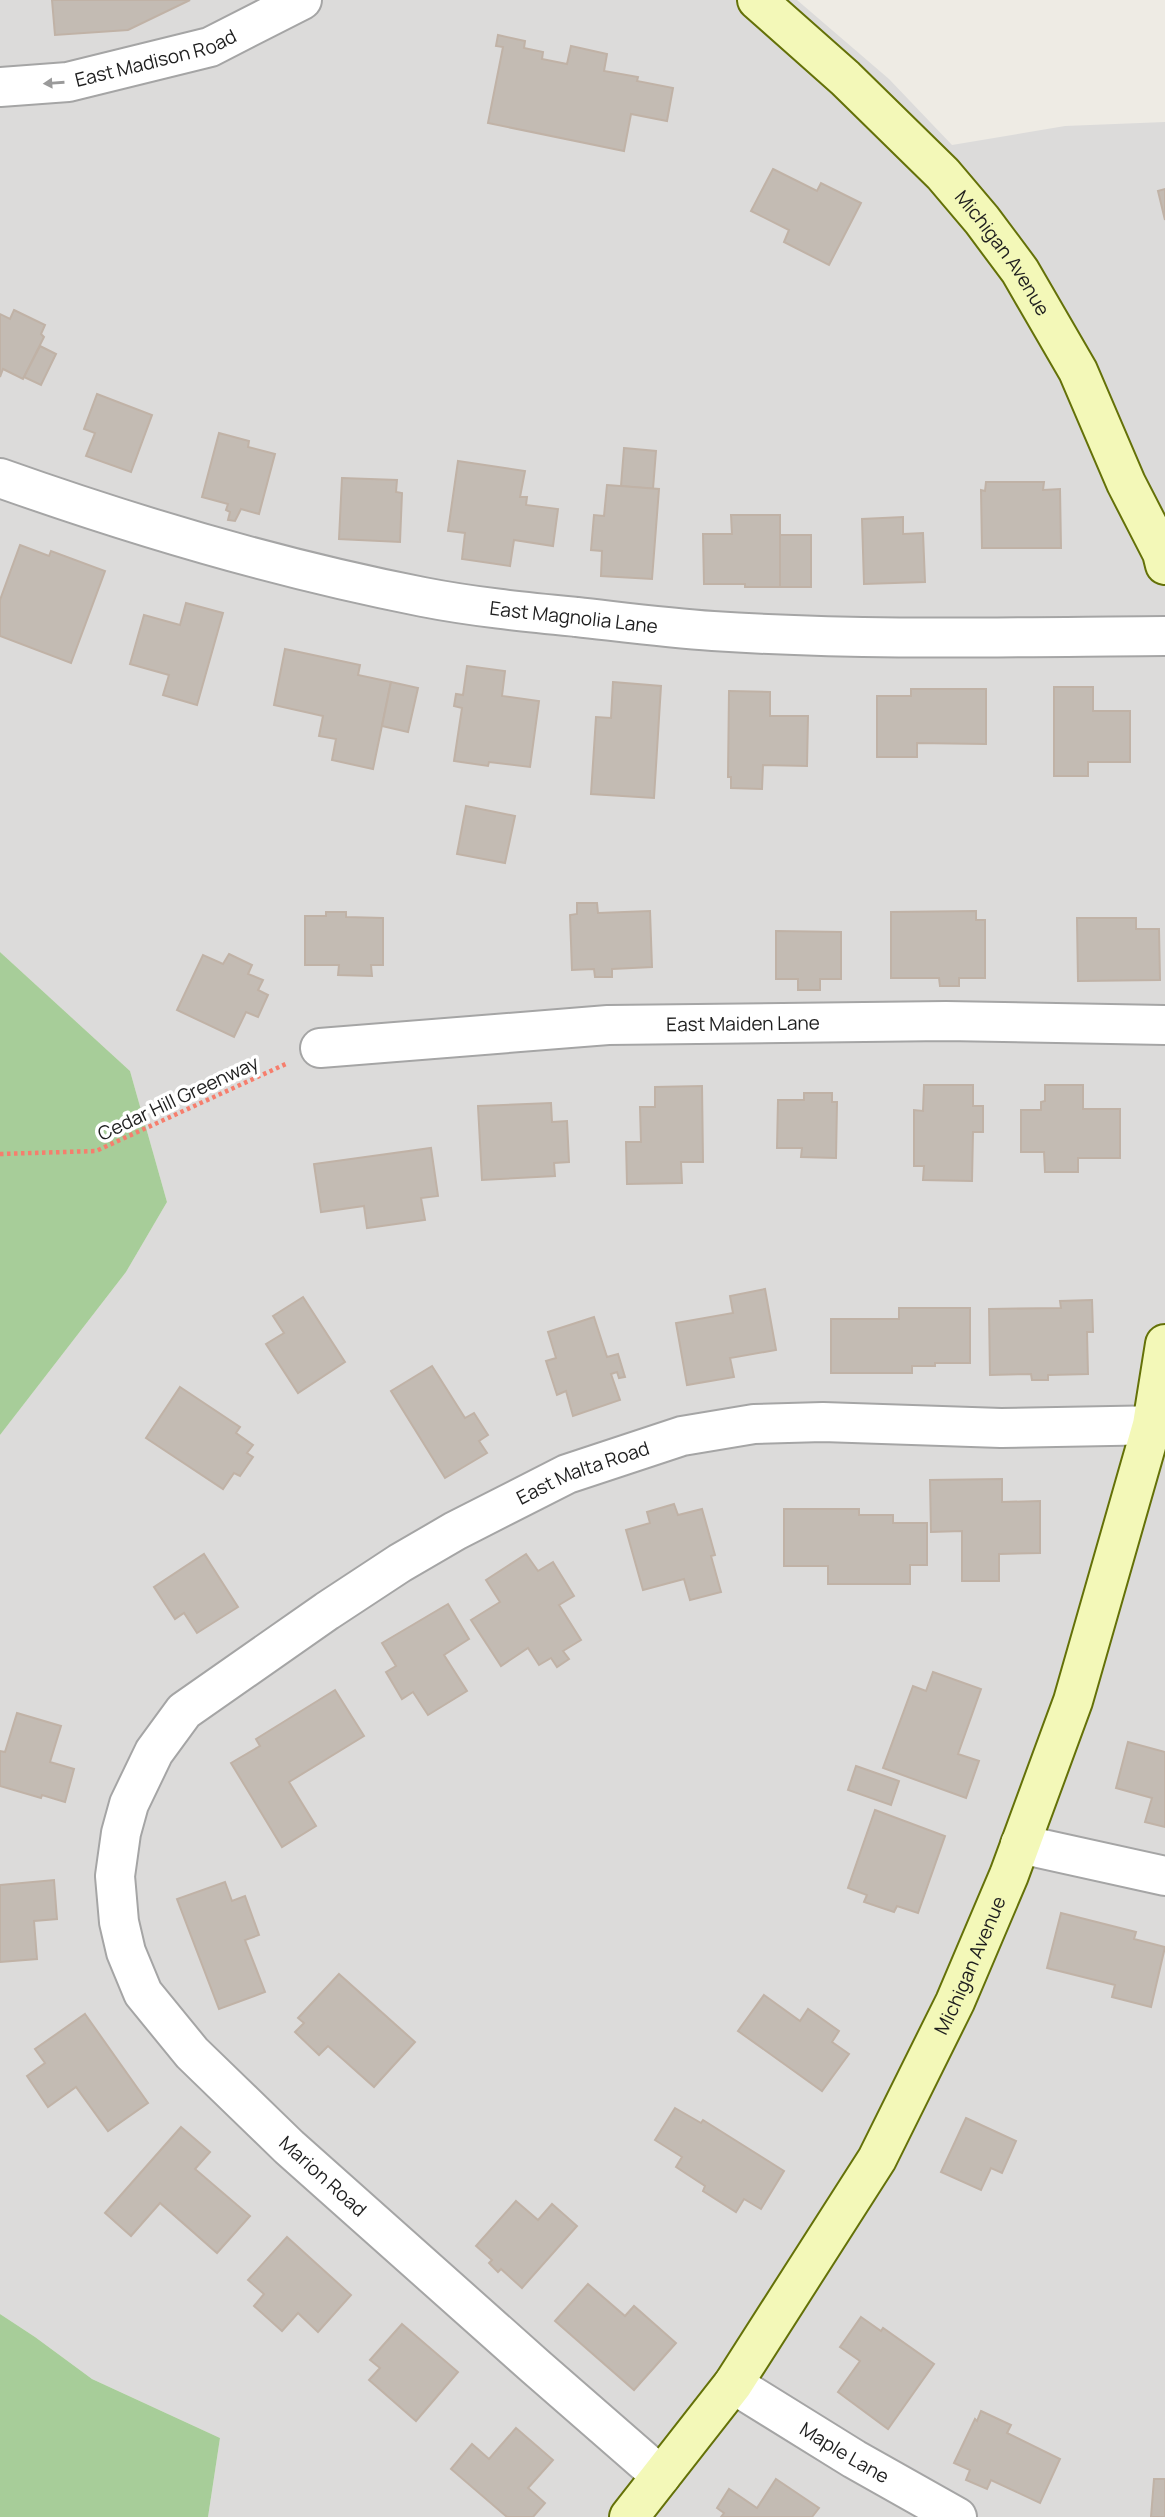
<svg xmlns="http://www.w3.org/2000/svg" width="1165" height="2517" viewBox="0 0 1165 2517" font-family="Manrope,sans-serif">
<style>
.residential{fill:#dcdbda}
.forest{fill:#a7cd99}
.building{fill:#c3bbb3;stroke:#c0b2a6;stroke-width:2}
.lines{fill:none;stroke-linecap:round;stroke-linejoin:round}
.street-casing{stroke:#a5a5a5;stroke-width:42}
.secondary-casing{stroke:#647108;stroke-width:42}
.path{stroke:#f67e6d;stroke-width:4.5;stroke-dasharray:3.5 3.5;stroke-linecap:butt}
.street{stroke:#fff;stroke-width:38}
.secondary{stroke:#f3f8b8;stroke-width:38}
.oneway{fill:#9a9a9a}
.labels{text-anchor:middle;stroke-width:7;stroke-linejoin:round;paint-order:stroke}
.street-label{font-size:19px;fill:#1e1e1e;stroke:#fff}
</style>
<rect width="100%" height="100%" fill="#eeebe4"/>
<polygon class="residential" points="0,0 797,0 889,79 952,145 1065,126 1165,122 1165,2517 208,2517 220,2438 92,2379 35,2337 0,2314 0,1435 126,1272 167,1202 130,1071 0,952"/>
<g class="forest">
<polygon points="0,952 130,1071 167,1202 126,1272 0,1435"/>
<polygon points="0,2314 35,2337 92,2379 220,2438 208,2517 0,2517"/>
</g>
<g class="building">
<polygon points="52,0 190,0 128,30 55,35"/>
<polygon points="498,35 525,41 524,48 543,52 542,59 567,64 571,46 607,54 604,71 638,77 637,81 673,88 667,121 631,114 624,151 488,123 503,47 496,46"/>
<polygon points="773,169 817,191 821,183 861,203 829,265 784,242 789,230 751,211"/>
<polygon points="1165,189 1165,220 1158,191"/>
<polygon points="14,310 45,325 41,334 44,337 23,379 3,369 0,377 0,314 10,319"/>
<polygon points="40,346 56,354 41,385 24,377"/>
<polygon points="97,394 152,415 131,472 86,456 95,433 84,429"/>
<polygon points="219,433 249,441 248,447 275,454 259,514 241,509 235,521 228,520 230,512 226,510 228,504 202,497"/>
<polygon points="624,448 656,451 653,489 621,486"/>
<polygon points="458,461 525,471 520,497 527,497 526,505 558,509 553,546 514,540 510,566 462,559 465,533 448,531"/>
<polygon points="342,478 397,480 396,492 402,493 400,542 339,539"/>
<polygon points="986,482 1044,482 1043,490 1060,489 1061,548 982,548 981,490 985,491"/>
<polygon points="607,485 659,489 652,579 601,576 602,551 591,550 594,515 604,516"/>
<polygon points="731,515 780,515 780,587 745,587 745,584 704,584 703,534 732,534"/>
<polygon points="903,517 903,534 923,533 925,582 864,584 862,519"/>
<rect x="780" y="535" width="31" height="52"/>
<polygon points="20,545 49,556 51,551 105,571 71,663 0,636 0,600"/>
<polygon points="186,603 223,613 197,705 163,695 169,675 130,664 144,615 180,625"/>
<polygon points="285,649 360,665 358,675 391,682 373,769 332,760 336,739 319,736 323,716 274,705"/>
<polygon points="467,666 505,671 502,696 539,701 530,767 489,762 488,766 454,761 462,708 454,706 456,694 463,695"/>
<polygon points="391,682 418,688 408,732 382,726"/>
<polygon points="613,682 661,686 654,798 591,794 596,717 611,718"/>
<polygon points="1054,687 1093,687 1093,711 1130,711 1130,762 1088,762 1088,776 1054,776"/>
<polygon points="911,689 986,689 986,744 917,743 917,757 877,757 877,696 911,696"/>
<polygon points="729,691 770,692 770,716 808,716 807,766 763,765 762,789 731,788 731,777 728,777"/>
<polygon points="466,806 515,816 505,863 457,854"/>
<polygon points="577,903 597,903 598,913 650,911 652,967 612,969 612,977 595,977 594,969 572,970 570,915 577,914"/>
<polygon points="976,911 976,920 985,920 985,978 959,978 959,986 940,986 939,978 891,978 891,912"/>
<polygon points="326,912 346,912 346,917 383,918 383,965 371,965 372,976 338,975 339,965 305,965 305,916 326,916"/>
<polygon points="1077,918 1136,918 1136,929 1159,929 1160,980 1078,981"/>
<polygon points="776,931 841,932 841,979 820,979 820,990 798,990 798,979 776,979"/>
<polygon points="229,954 252,965 248,974 263,980 258,990 268,995 258,1017 246,1012 234,1037 177,1010 203,955 223,964"/>
<polygon points="924,1085 973,1085 973,1106 983,1106 983,1132 973,1132 972,1181 923,1180 924,1166 914,1166 914,1110 923,1111"/>
<polygon points="1045,1085 1083,1085 1083,1109 1120,1109 1120,1158 1078,1158 1078,1172 1045,1172 1044,1152 1021,1152 1021,1110 1041,1110 1041,1102 1045,1101"/>
<polygon points="702,1086 703,1162 681,1162 682,1183 627,1184 626,1142 641,1142 640,1107 655,1107 655,1087"/>
<polygon points="804,1093 832,1093 832,1102 837,1102 836,1158 801,1157 802,1148 777,1148 778,1100 804,1100"/>
<polygon points="551,1103 552,1122 567,1121 569,1162 554,1163 555,1176 482,1180 478,1106"/>
<polygon points="431,1148 438,1196 421,1198 425,1220 367,1228 364,1206 321,1212 314,1164"/>
<polygon points="765,1289 776,1350 730,1358 734,1377 687,1385 676,1323 733,1313 730,1296"/>
<polygon points="303,1297 345,1362 298,1393 266,1344 284,1333 273,1316"/>
<polygon points="1092,1300 1093,1332 1087,1332 1088,1374 1048,1375 1048,1380 1032,1380 1031,1374 990,1375 989,1309 1061,1308 1060,1301"/>
<polygon points="899,1308 970,1308 970,1363 935,1363 935,1366 912,1366 912,1373 831,1373 831,1319 899,1319"/>
<polygon points="594,1317 607,1357 618,1354 625,1377 619,1378 617,1372 611,1374 620,1400 573,1416 566,1391 557,1395 546,1361 556,1358 548,1332"/>
<polygon points="432,1366 465,1418 474,1413 488,1435 479,1441 487,1453 445,1478 391,1391"/>
<polygon points="180,1387 240,1427 236,1433 253,1445 247,1453 253,1457 240,1476 234,1473 223,1489 146,1438"/>
<polygon points="1002,1479 1002,1502 1040,1501 1040,1553 999,1554 999,1581 962,1581 962,1531 931,1532 930,1480"/>
<polygon points="674,1504 678,1515 702,1509 715,1555 711,1556 721,1592 690,1600 684,1579 643,1590 626,1530 650,1523 647,1512"/>
<polygon points="784,1509 859,1509 859,1515 893,1515 893,1523 927,1523 927,1565 910,1565 910,1584 828,1584 828,1566 784,1566"/>
<polygon points="204,1554 238,1607 197,1633 184,1613 175,1619 154,1587"/>
<polygon points="526,1554 538,1571 553,1562 574,1596 559,1605 581,1640 563,1651 569,1659 557,1667 551,1658 539,1665 528,1648 501,1666 471,1620 500,1602 486,1580"/>
<polygon points="448,1604 469,1639 444,1655 467,1691 428,1715 413,1692 402,1699 386,1672 396,1666 382,1643"/>
<polygon points="933,1672 981,1689 958,1754 979,1761 966,1798 883,1768 913,1686 926,1691"/>
<polygon points="335,1690 364,1736 289,1782 316,1826 282,1847 231,1763 260,1746 256,1739"/>
<polygon points="17,1713 61,1726 50,1762 74,1769 65,1802 42,1795 41,1798 0,1786 0,1751 5,1752"/>
<polygon points="1128,1742 1165,1752 1165,1827 1145,1822 1152,1798 1116,1788"/>
<polygon points="856,1766 899,1781 891,1805 848,1790"/>
<polygon points="875,1810 945,1836 918,1913 897,1906 894,1912 864,1902 867,1895 848,1888"/>
<polygon points="54,1880 57,1919 34,1921 37,1959 0,1962 0,1885"/>
<polygon points="225,1882 232,1901 245,1896 259,1935 245,1940 265,1992 219,2009 177,1899"/>
<polygon points="1061,1913 1136,1932 1134,1939 1165,1947 1151,2007 1112,1997 1115,1985 1047,1968"/>
<polygon points="339,1974 415,2042 374,2087 328,2046 319,2055 295,2032 304,2023 298,2018"/>
<polygon points="764,1995 800,2021 808,2009 839,2031 832,2042 849,2054 822,2091 738,2031"/>
<polygon points="85,2014 148,2103 108,2131 76,2087 48,2107 27,2076 45,2063 35,2049"/>
<polygon points="675,2108 701,2123 703,2120 784,2171 761,2209 744,2199 736,2212 703,2191 705,2186 676,2167 682,2157 655,2140"/>
<polygon points="966,2118 1016,2141 1002,2173 991,2168 981,2190 941,2172"/>
<polygon points="181,2127 210,2152 195,2169 250,2216 217,2253 160,2203 131,2236 105,2213"/>
<polygon points="516,2201 538,2220 552,2204 577,2226 522,2288 501,2269 498,2272 489,2263 492,2260 476,2246"/>
<polygon points="287,2237 351,2295 318,2332 298,2313 282,2331 254,2306 264,2294 248,2280"/>
<polygon points="588,2284 625,2316 634,2306 676,2343 634,2390 555,2321"/>
<polygon points="861,2317 881,2331 883,2328 934,2364 888,2429 838,2392 860,2361 840,2347"/>
<polygon points="402,2324 458,2372 416,2421 369,2380 380,2368 370,2360"/>
<polygon points="981,2411 1011,2425 1007,2433 1060,2459 1040,2503 991,2480 987,2489 966,2480 970,2470 954,2463 975,2419 977,2421"/>
<polygon points="516,2428 553,2460 528,2488 545,2503 533,2517 507,2517 451,2469 472,2444 489,2459"/>
<polygon points="776,2479 819,2508 812,2517 721,2517 724,2513 717,2508 729,2489 757,2508"/>
<polygon points="1154,2479 1165,2479 1165,2517 1151,2517"/>
</g>
<g class="lines">
<defs>
<g id="street">
<path id="s1" d="M0,87L68,82L210,47L302,0"/>
<path id="s2" d="M0,478C138,527 280,569 423,597C474,607 526,612 577,617C622,622 668,628 713,631C863,641 1015,637 1165,636"/>
<path id="s3" d="M320,1048L608,1025L946,1021L1165,1025"/>
<polyline points="1020,1844 1165,1876"/>
<path id="s4" d="M733,2384L854,2459L957,2517"/>
<path id="s5" d="M661,2476L536,2367L289,2147L192,2053L143,1993L126,1952L119,1922L115,1876L121,1833L129,1804L154,1752L184,1711L327,1611L400,1563L455,1531L567,1474L682,1436L754,1424L823,1422L1001,1428L1165,1425"/>
</g>
<g id="secondary">
<path id="s6" d="M757,0L845,78L943,174L982,220L1020,271L1078,371L1126,483L1162,553L1165,565"/>
<path id="s7" d="M629,2517L733,2384L877,2159L955,2002L1009,1875L1073,1701L1152,1425L1165,1344"/>
</g>
</defs>
<use href="#street" class="street-casing"/>
<use href="#secondary" class="secondary-casing"/>
<polyline class="path" points="0,1154 96,1151 288,1063"/>
<use href="#street" class="street"/>
<use href="#secondary" class="secondary"/>
</g>
<defs><path id="oneway-solid" d="M-6-.8H1V-3.2L6.5 0L1 3.2V.8H-6Z" transform="scale(1.75)"/></defs>
<use class="oneway" href="#oneway-solid" transform="translate(54 83) rotate(176)"/>
<g class="labels">
<g class="street-label">
<text dy="7" stroke="none"><textPath href="#s1" startOffset="159">East Madison Road</textPath></text>
<text dy="7" stroke="none"><textPath href="#s6" startOffset="354">Michigan Avenue</textPath></text>
<text dy="7" stroke="none"><textPath href="#s2" startOffset="592">East Magnolia Lane</textPath></text>
<text dy="7" stroke="none"><textPath href="#s3" startOffset="424">East Maiden Lane</textPath></text>
<text transform="translate(178 1098) rotate(-25)" y="7">Cedar Hill Greenway</text>
<text dy="7" stroke="none"><textPath href="#s5" startOffset="1479">East Malta Road</textPath></text>
<text dy="7" stroke="none"><textPath href="#s7" startOffset="651">Michigan Avenue</textPath></text>
<text transform="translate(323 2176) rotate(42)" y="7">Marion Road</text>
<text dy="7" stroke="none"><textPath href="#s4" startOffset="131">Maple Lane</textPath></text>
</g>
</g>
</svg>
